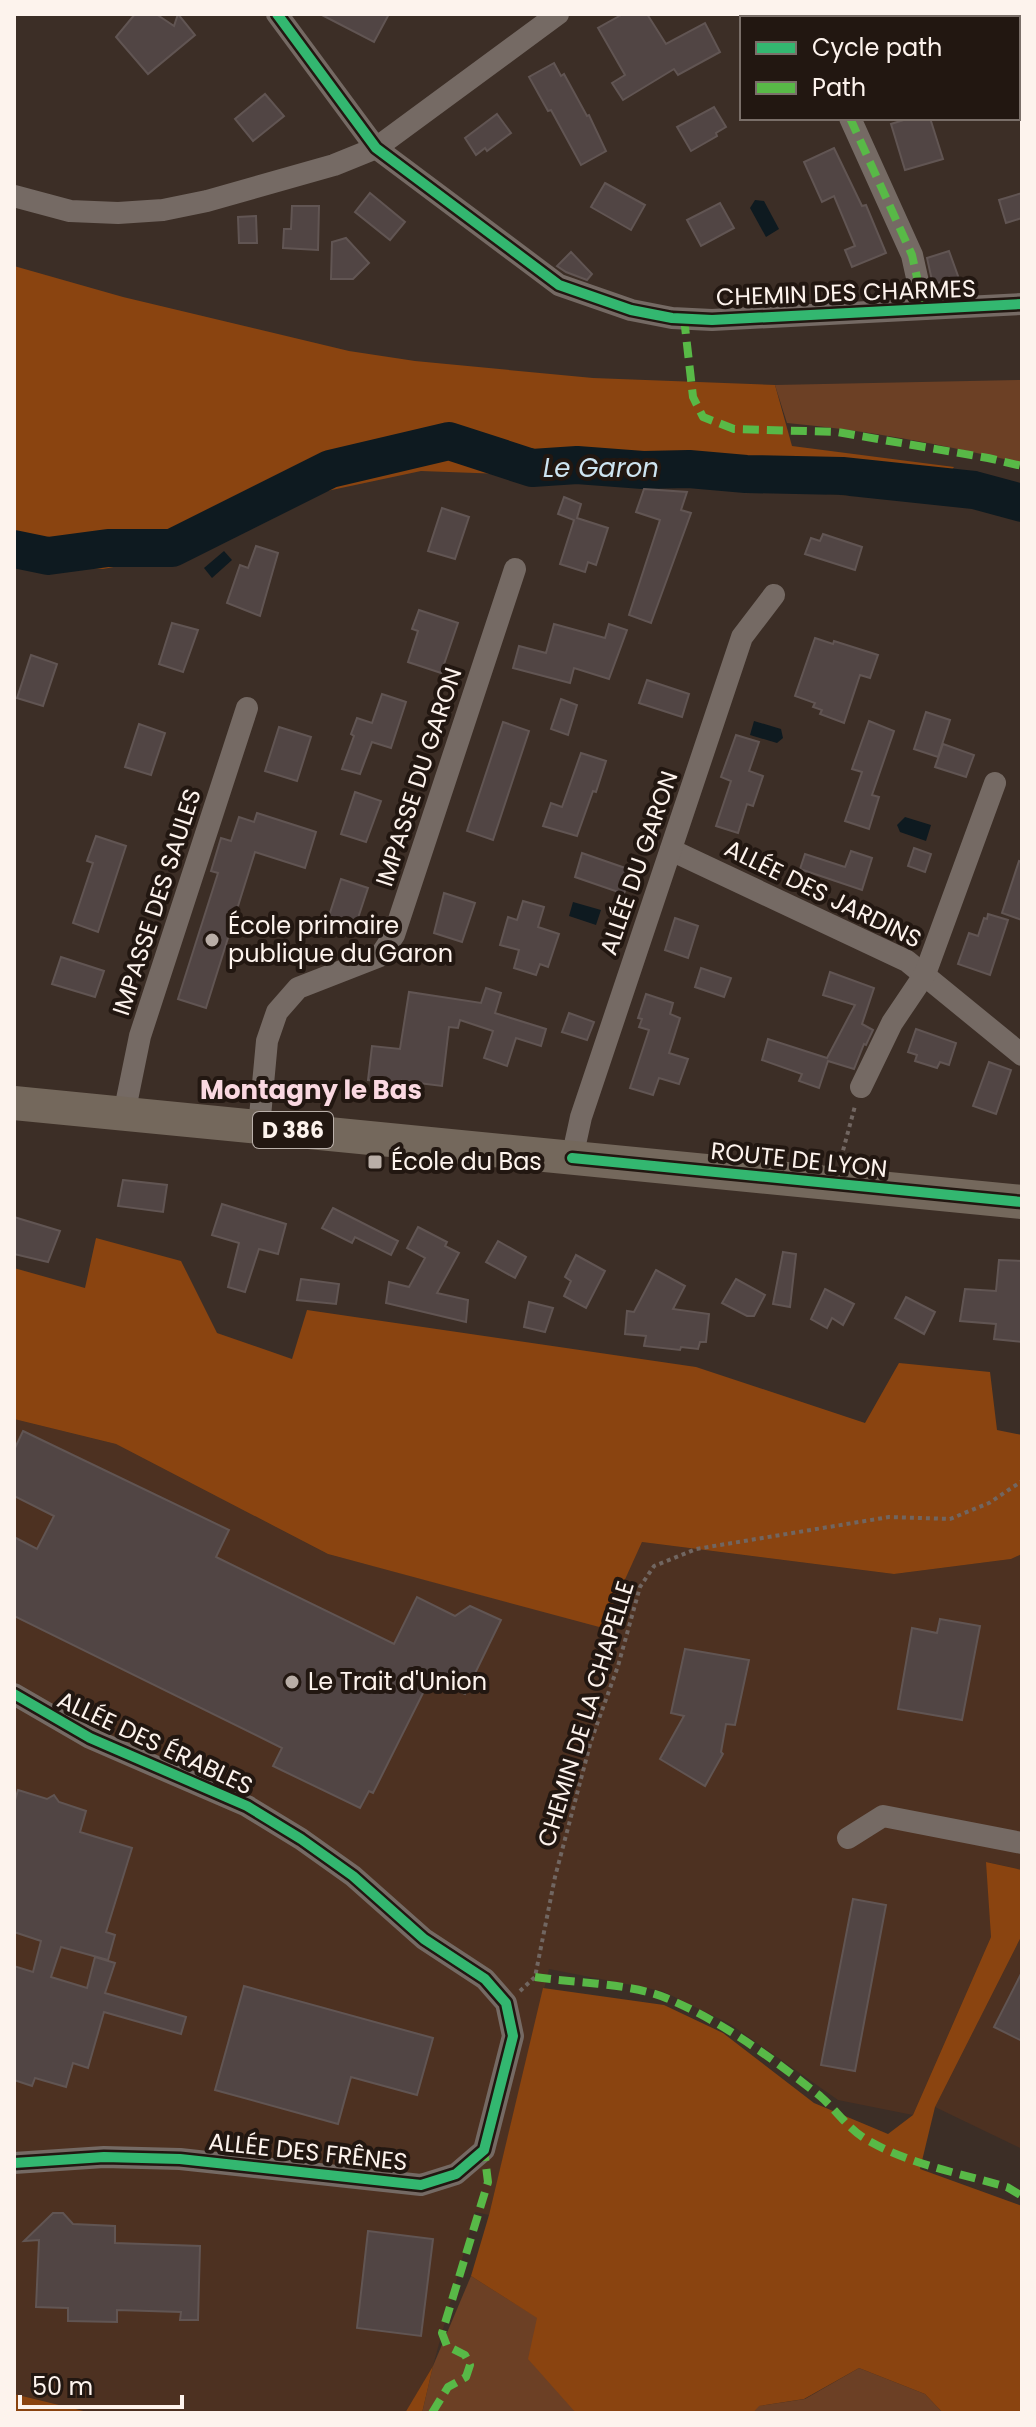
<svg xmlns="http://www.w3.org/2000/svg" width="1036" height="2427" viewBox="0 0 1036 2427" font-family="Poppins,sans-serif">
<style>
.built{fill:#4d3121}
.green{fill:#6c4025}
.forest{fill:#8a4410}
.water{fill:#0e1a20}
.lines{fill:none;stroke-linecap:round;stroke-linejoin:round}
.river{stroke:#0e1a20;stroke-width:38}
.building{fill:#514544;stroke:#615553;stroke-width:2}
.path{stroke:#716661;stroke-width:4;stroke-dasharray:4 4;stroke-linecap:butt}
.street{stroke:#756a64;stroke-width:22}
.primary{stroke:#74685c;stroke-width:34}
.quiet{stroke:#58b947;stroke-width:8;stroke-dasharray:16 8;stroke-linecap:butt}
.cycleway-casing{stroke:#221711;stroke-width:15}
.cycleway{stroke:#33b770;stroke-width:10}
.poi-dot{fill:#b9aea7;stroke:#221711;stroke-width:3}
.labels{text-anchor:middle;stroke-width:8;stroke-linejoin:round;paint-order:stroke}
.shield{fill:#221711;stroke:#bbb1ab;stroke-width:2}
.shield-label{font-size:22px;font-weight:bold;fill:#fdf3ed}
.street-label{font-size:24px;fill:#fdf3ed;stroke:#221711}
.poi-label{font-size:24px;fill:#fdf3ed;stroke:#221711;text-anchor:start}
.water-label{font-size:26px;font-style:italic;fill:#cde4f1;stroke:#221711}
.neighbourhood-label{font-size:26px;font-weight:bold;fill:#fad8e1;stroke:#221711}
</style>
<rect width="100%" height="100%" fill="#3c2e26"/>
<g class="built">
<polygon points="14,1419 116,1444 328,1554 603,1627 642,1542 894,1574 1011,1559 1022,1554 1022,1870 987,1862 991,1937 913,2115 838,2100 730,2024 662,1991 549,1969 489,2215 475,2212 433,2366 405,2413 92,2413 14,2394"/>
<polygon points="1022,1935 1022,2149 935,2107"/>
</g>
<g class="green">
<path d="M1022,380V463C944,445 867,430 787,423L775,385Z"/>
<polygon points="471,2276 538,2318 576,2413 422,2413 433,2366"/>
<polygon points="859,2368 925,2394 943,2413 753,2413 758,2406 805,2399"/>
</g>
<g class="forest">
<polygon points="14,266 123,297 349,351 415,361 593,378 775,385 792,446 954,467 929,501 554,476 421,471 294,498 177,555 103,569 23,561 14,559"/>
<polygon points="96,1238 181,1261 217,1333 292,1359 307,1310 696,1367 865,1423 899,1363 990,1372 997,1430 1022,1435 1022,1554 1011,1559 894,1574 642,1542 603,1628 328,1554 116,1444 14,1419 14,1268 85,1288"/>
<polygon points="986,1862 1022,1870 1022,1935 935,2107 920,2169 1022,2206 1022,2413 943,2413 925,2394 859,2368 804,2399 759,2406 753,2413 576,2413 528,2359 537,2318 471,2276 489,2215 543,1988 664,2005 723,2033 814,2103 888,2134 913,2115 991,1937"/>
<polygon points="433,2366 422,2413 405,2413"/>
<polygon points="14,2394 92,2413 14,2413"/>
</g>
<g class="water">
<polygon points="755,200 764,201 779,229 766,237 750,208"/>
<polygon points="224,551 232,560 212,578 204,568"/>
<polygon points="754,721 781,729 783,738 777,743 750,735"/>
<polygon points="905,817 931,825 926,841 900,832 897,825"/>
<polygon points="573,902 601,910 596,925 569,916"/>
</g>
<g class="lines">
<polyline class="river" points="14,549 48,556 108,548 172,548 330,469 449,441 532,468 577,465 643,470 689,469 746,474 842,476 974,490 1022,503"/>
</g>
<g class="building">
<polygon points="135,14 156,14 174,26 178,14 195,35 148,74 116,37"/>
<polygon points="320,14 389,14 374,42"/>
<polygon points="623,14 647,14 666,44 705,23 720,52 678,75 674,69 623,100 612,83 625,75 598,28"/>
<polygon points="554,63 561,76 564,74 587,116 589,115 606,151 581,165 551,110 548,111 529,77"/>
<polygon points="265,94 284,116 253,141 235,119"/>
<polygon points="714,107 726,127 716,133 717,136 691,151 677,127"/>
<polygon points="497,114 511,133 487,151 485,148 476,155 465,138"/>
<polygon points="910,118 930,118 943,159 905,170 891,124"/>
<polygon points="834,148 862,206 866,205 886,253 852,267 845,250 855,246 834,196 822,202 804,162"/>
<polygon points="605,183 645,205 631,230 591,207"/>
<polygon points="370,193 405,222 390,240 355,212"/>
<polygon points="1022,193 1022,218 1006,223 999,200"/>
<polygon points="720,203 734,228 701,246 687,220"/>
<polygon points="292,206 319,206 318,250 283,248 284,229 291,229"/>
<polygon points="256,216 257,243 239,243 238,217"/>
<polygon points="346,238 369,263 353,279 331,279 332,242"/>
<polygon points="949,251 962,287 943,291 940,282 933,285 927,258"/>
<polygon points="571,252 592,274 587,280 566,272 557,266"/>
<polygon points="644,489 687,492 681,510 691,513 651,623 629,615 660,520 636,512"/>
<polygon points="564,497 581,504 577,518 608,528 596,565 588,562 585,572 560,564 574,520 558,514"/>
<polygon points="442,508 469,517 455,559 428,551"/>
<polygon points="823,534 862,547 855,570 805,554 811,538 820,541"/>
<polygon points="256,546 278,553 260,616 227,603 240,565 248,568"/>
<polygon points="419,610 458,623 441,673 408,662 418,631 412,629"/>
<polygon points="172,623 198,630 183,672 159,664"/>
<polygon points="554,624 605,638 609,624 627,630 609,679 574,668 570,683 513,668 519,646 546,653"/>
<polygon points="815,638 833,644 834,641 878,655 870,678 860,675 844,723 820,714 822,710 813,707 815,703 795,696"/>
<polygon points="31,655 57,664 43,706 17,698"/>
<polygon points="647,680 689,694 682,717 639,703"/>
<polygon points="382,694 406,702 391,748 372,742 360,774 342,769 354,736 351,734 357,718 372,723"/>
<polygon points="561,699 577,705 568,735 551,729"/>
<polygon points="926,712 950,720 938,757 914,749"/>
<polygon points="869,721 894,731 872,795 879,797 869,829 845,821 862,772 852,769"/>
<polygon points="503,722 529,731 493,840 467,831"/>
<polygon points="139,724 165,733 151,775 125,767"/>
<polygon points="279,727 311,737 297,781 265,771"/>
<polygon points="736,735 759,742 749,771 763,776 753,806 747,804 738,833 716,826 731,781 721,777"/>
<polygon points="943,744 974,755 966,777 935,767"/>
<polygon points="581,753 606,761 596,792 593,791 577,836 543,826 551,803 562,807"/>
<polygon points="355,792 381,801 366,842 341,834"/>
<polygon points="257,813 316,832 305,868 255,852 206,1008 178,999 218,873 211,871 221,838 231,841 239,817 254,822"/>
<polygon points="96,836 126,846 98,932 73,923 93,863 87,861"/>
<polygon points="914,848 931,854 925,872 908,866"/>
<polygon points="851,851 872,858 862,890 800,869 805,854 845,867"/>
<polygon points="582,853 631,870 624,894 575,877"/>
<polygon points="1019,861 1022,862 1022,920 1002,913"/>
<polygon points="341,879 368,888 354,930 327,922"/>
<polygon points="444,893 475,903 462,942 434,933"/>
<polygon points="523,901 544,907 538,927 559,934 548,967 540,964 536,975 514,968 519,950 500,945 508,917 517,920"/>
<polygon points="988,914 1008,920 990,975 958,964 969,933 978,936 984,918 987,919"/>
<polygon points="675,918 698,926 688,958 665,950"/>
<polygon points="61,957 104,971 95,997 52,984"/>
<polygon points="701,968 731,978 724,997 695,987"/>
<polygon points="830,972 874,988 862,1024 873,1030 866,1045 864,1044 854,1069 828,1061 819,1088 799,1081 802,1074 762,1060 768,1039 827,1058 855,1005 823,995"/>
<polygon points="486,988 501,993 495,1013 546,1029 541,1046 516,1038 507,1066 484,1058 493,1031 460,1020 458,1028 449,1027 442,1086 402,1081 402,1084 368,1080 372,1046 400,1049 409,992 481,1003"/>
<polygon points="646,994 673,1003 670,1014 680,1018 669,1053 688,1059 679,1084 659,1078 653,1095 630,1088 649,1030 639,1027 642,1019 638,1018"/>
<polygon points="569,1013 594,1022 587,1040 562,1032"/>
<polygon points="916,1029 956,1043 949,1065 940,1062 937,1068 915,1061 917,1055 908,1052"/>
<polygon points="989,1062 1011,1070 996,1114 973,1106"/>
<polygon points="123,1180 167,1185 163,1212 118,1206"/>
<polygon points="222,1204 286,1224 278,1254 259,1249 245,1292 228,1287 239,1243 212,1235"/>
<polygon points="333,1208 398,1241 391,1255 355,1237 352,1243 322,1228"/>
<polygon points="14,1217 60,1231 48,1262 14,1254"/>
<polygon points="418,1227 447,1242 445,1246 459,1253 437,1293 468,1300 466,1322 386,1303 389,1282 409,1287 425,1258 407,1248"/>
<polygon points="498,1241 526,1257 515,1278 486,1262"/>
<polygon points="783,1252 796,1254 790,1307 773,1304"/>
<polygon points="576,1255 605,1271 586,1308 564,1296 571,1281 565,1277"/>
<polygon points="999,1260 1022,1261 1022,1342 994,1339 996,1324 960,1321 965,1289 996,1291"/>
<polygon points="656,1270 685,1286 673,1309 709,1314 706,1342 700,1342 698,1349 681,1347 680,1350 644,1346 646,1336 625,1334 627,1311 634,1312"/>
<polygon points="301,1279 339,1284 336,1304 297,1300"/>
<polygon points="736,1279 765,1295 754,1316 747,1316 722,1303"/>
<polygon points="825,1289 854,1304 843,1325 832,1318 827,1328 811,1319"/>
<polygon points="906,1297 935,1312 924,1334 895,1318"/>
<polygon points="529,1302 553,1308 545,1332 524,1327"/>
<polygon points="23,1431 229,1530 216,1557 394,1644 417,1597 455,1616 470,1606 501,1620 465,1694 430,1679 373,1793 369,1791 360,1808 273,1766 282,1748 14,1616 14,1537 37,1549 54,1516 14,1496 14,1450"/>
<polygon points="940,1619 980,1626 962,1720 898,1709 912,1628 937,1633"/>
<polygon points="685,1649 749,1660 735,1725 726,1724 721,1752 723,1754 705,1786 660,1759 684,1716 671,1713"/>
<polygon points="18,1790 47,1799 54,1795 59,1802 86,1811 80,1832 132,1848 106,1932 115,1935 108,1960 61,1947 51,1977 87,1988 95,1957 115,1963 105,1993 186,2017 181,2034 104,2012 88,2068 73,2063 66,2087 35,2078 32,2086 14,2080 14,1966 33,1972 41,1941 14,1932 14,1804"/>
<polygon points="853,1899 886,1905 855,2071 821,2065"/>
<polygon points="1022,1972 1022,2041 994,2027"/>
<polygon points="244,1986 433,2038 417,2095 351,2077 338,2124 215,2090"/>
<polygon points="53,2213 63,2213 73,2224 115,2226 115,2243 200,2246 198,2320 180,2320 181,2312 117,2310 117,2322 68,2321 68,2308 36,2307 39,2240 24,2241"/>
<polygon points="368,2231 433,2239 421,2336 357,2328"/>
</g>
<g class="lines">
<g class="path">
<polyline points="841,1158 855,1106"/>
<polyline points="520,1991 535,1977 555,1877 591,1741 618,1666 640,1587 654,1566 696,1549 889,1517 950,1519 989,1503 1022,1481"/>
</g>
<g class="street">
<polyline points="277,14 376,148 559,285 631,310 672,318 712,320 1022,304"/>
<polyline points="803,14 805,18"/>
<polyline points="850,118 912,255 924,309"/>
<polyline points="14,196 70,211 118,213 163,210 207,201 334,165 376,148 558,14"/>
<polyline points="671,850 907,961 1022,1055"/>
<polyline points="861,1087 892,1023 925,974 995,783"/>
<polyline points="124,1114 140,1036 247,708"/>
<polyline points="259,1127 267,1041 277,1012 298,988 380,956 394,935 515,569"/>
<polyline points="572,1158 581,1117 742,637 774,595"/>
<polyline points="14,1694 90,1738 247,1806 301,1839 353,1876 424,1939 485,1979 506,2003 513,2036 484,2150 456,2174 421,2185 180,2159 104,2157 14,2163"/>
<polyline points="848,1838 883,1816 1022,1843"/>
</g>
<polyline class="primary" points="14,1103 1022,1202"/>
<g class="quiet">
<polyline points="803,14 805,18"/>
<polyline points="850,118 912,255 924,309"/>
<polyline points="684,318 693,397 703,417 734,429 837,432 988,458 1022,466"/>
<path d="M535,1977C574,1983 630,1983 666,1998C722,2021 773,2059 820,2096C835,2109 847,2127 864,2138C907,2164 959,2173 1007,2187L1022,2196"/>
<polyline points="432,2413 448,2387 466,2377 470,2365 465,2355 447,2346 442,2333 488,2182 484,2150"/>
</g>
<defs>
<g id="cycleway">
<polyline points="277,14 376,148 559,285 631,310 672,318 712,320 1022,304"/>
<polyline points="572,1158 1022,1202"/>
<polyline points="14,1694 90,1738 247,1806 301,1839 353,1876 424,1939 485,1979 506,2003 513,2036 484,2150 456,2174 421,2185 180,2159 104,2157 14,2163"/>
</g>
</defs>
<use href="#cycleway" class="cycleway-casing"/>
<use href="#cycleway" class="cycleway"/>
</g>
<g class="poi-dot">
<circle cx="212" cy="940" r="8"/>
<rect x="367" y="1154" width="16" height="16" rx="4"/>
<circle cx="292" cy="1682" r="8"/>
</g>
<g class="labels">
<rect class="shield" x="253" y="1112" width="80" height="36" rx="6"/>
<g class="shield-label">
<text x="293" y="1138">D 386</text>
</g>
<g class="street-label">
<text transform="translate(846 293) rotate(-2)" y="8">CHEMIN DES CHARMES</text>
<text transform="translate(419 777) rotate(-72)" y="8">IMPASSE DU GARON</text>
<text transform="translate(639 863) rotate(-71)" y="8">ALLÉE DU GARON</text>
<text transform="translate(823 894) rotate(26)" y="8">ALLÉE DES JARDINS</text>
<text transform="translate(157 902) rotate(-72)" y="8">IMPASSE DES SAULES</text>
<text transform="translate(799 1160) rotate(6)" y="8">ROUTE DE LYON</text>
<text transform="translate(586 1714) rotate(-73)" y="8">CHEMIN DE LA CHAPELLE</text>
<text transform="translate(155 1743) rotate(25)" y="8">ALLÉE DES ÉRABLES</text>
<text transform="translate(308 2152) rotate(6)" y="8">ALLÉE DES FRÊNES</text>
</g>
<g class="poi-label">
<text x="228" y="934">École primaire<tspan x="228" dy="28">publique du Garon</tspan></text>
<text x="391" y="1170">École du Bas</text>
<text x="308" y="1690">Le Trait d'Union</text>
</g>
<g class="water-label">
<text x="601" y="477">Le Garon</text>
</g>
<g class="neighbourhood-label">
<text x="311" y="1099">Montagny le Bas</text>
</g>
</g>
<rect width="1036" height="2427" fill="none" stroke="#fdf3ed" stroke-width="32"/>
<rect x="740" y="16" width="280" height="104" fill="#221711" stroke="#7a6f69" stroke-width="2"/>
<rect x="756" y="42" width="40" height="12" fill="#33b770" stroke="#7a6f69" stroke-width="2"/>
<text x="812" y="56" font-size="24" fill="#fdf3ed">Cycle path</text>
<rect x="756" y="82" width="40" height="12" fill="#58b947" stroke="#7a6f69" stroke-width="2"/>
<text x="812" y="96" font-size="24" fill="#fdf3ed">Path</text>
<path d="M20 2395v12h162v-12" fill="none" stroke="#fdf3ed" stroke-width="4"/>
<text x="32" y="2395" font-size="24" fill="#fdf3ed" stroke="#221711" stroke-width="6" paint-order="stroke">50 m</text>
</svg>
